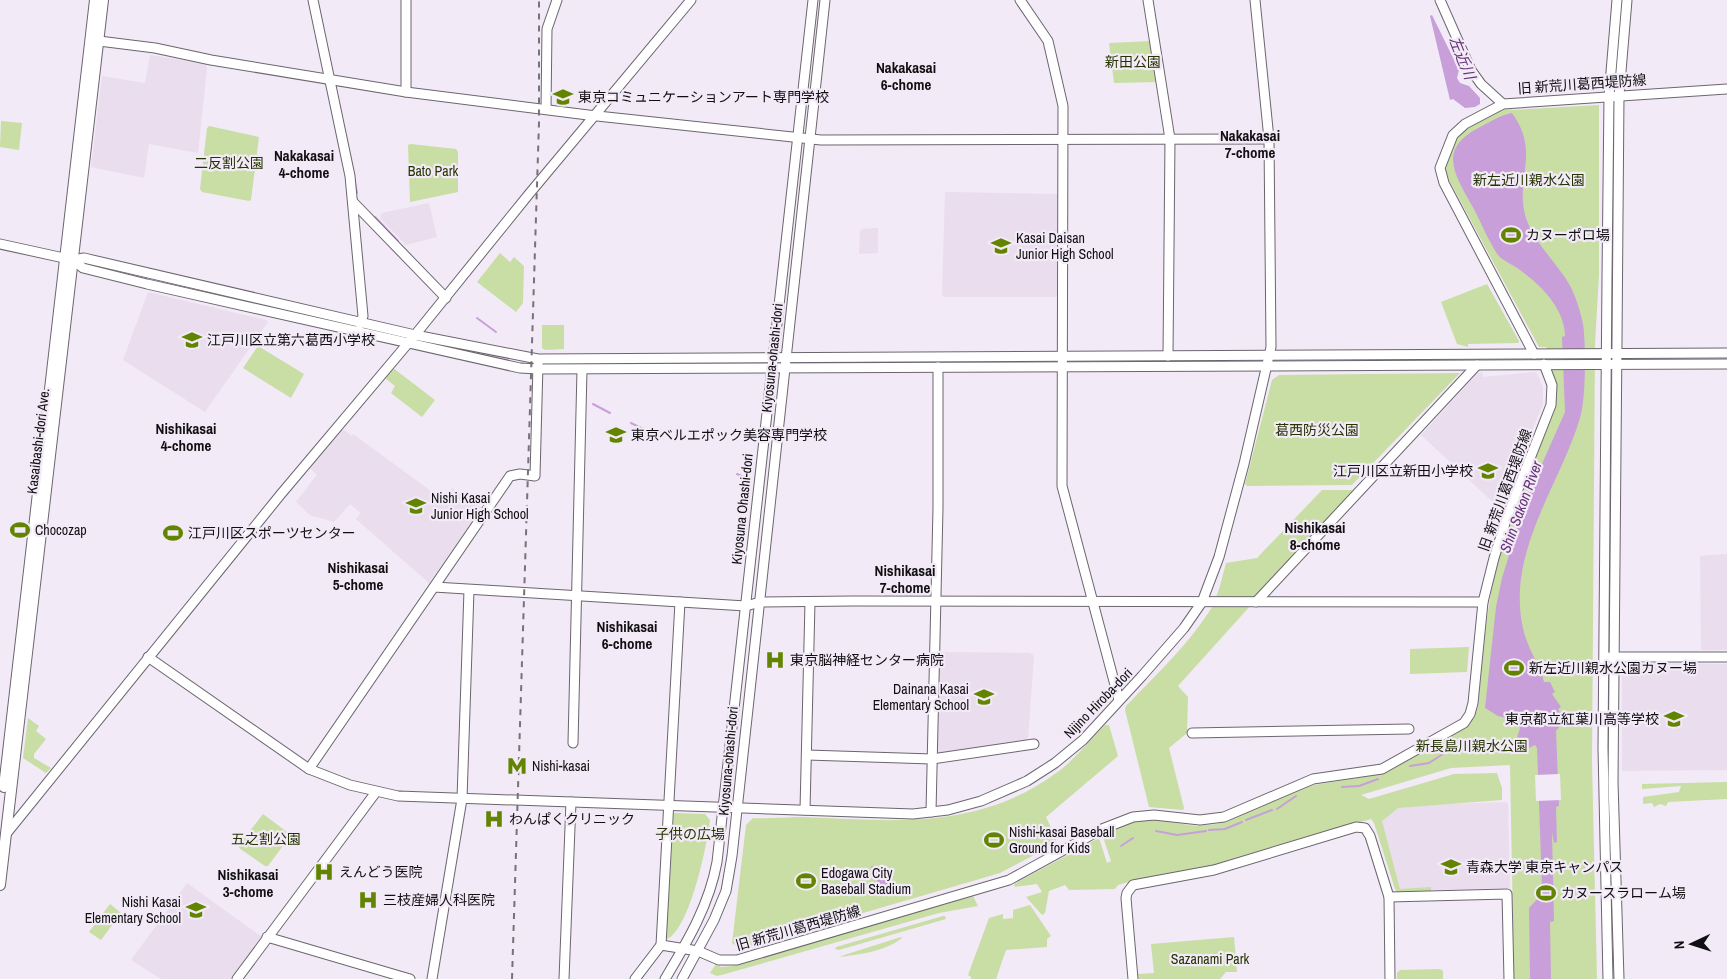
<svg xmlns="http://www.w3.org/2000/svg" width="1727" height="979" viewBox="0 0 1727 979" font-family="'Archivo Narrow','Noto Sans JP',sans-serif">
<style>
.built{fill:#eaddee}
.green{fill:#c8dea5}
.water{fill:#c89fd9}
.pier{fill:#f2eaf6}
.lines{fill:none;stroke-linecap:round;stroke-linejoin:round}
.stream{stroke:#c89fd9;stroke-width:2}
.secondary-casing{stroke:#6c656f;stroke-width:11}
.primary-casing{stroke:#6c656f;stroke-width:12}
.secondary{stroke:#fff;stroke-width:9}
.primary{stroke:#fff;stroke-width:10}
.rail{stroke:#777279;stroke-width:2;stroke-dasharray:6 6;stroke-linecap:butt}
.labels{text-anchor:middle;stroke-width:4.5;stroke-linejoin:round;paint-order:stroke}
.park-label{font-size:14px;fill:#263402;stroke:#f2eaf6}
.street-label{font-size:14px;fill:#110f12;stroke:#f2eaf6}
.poi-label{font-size:14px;fill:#110f12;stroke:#f2eaf6;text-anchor:start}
.water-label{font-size:15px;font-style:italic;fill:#653278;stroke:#f2eaf6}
.neighbourhood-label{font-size:15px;font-weight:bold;fill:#110f12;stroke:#f2eaf6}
</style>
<rect width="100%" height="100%" fill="#f2eaf6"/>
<g class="built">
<polygon points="150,55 206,64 207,68 198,153 149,144 144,178 91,167 102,76 145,83"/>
<polygon points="945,192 1058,194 1058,297 944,297 942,295"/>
<polygon points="429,203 437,237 406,245 380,218 381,213"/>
<polygon points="878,228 878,253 859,254 860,231 862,229"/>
<polygon points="148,292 266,320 268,322 205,412 123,360"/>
<polygon points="1483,372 1483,377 1535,372 1538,375 1543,388 1543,404 1501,507 1498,507 1421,435 1478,373"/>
<polygon points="341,428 352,436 353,434 443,500 452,488 482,508 429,583 356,519 361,513 350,504 334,522 310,515 296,502 317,475 309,467"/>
<polygon points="1727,554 1727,650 1701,650 1700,556"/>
<polygon points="941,652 1030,653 1034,656 1028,738 1025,741 939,754 936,752 938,655"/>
<polygon points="1627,663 1727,664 1727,770 1622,771 1622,668"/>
<polygon points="1505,802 1508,804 1510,888 1399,891 1380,820 1398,806"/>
<polygon points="187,883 262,937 231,979 161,979 131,960"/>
</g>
<g class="green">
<polygon points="1152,41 1158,82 1114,83 1109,43"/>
<path d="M1599,105V275L1595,344L1592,762L1597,979H1514L1510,765L1451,768L1361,795L1369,799L1454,774L1497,773L1502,788V800L1398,808L1382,821L1400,889L1431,887V891L1397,892L1395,889L1374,823L1371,819L1219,865L1132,881L1118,885L1115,889L1069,890L1065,885L1049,891L1045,913L1042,915L1026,897L1042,892L1037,884L1015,887L1014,884L1099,838L1107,863L1111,861L1102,834L1121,824L1139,820H1156L1196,826L1217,824L1308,786L1382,774L1461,730L1474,718L1478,707C1483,657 1486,607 1498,559C1511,508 1534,460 1554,412C1559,388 1552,369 1546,347H1539L1449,180C1447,174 1443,168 1444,162C1446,153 1454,137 1460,130C1469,121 1501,107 1513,110Z"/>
<polygon points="1,121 22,123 19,150 0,147"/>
<polygon points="209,126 259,137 251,200 249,201 202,192 200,189 207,128"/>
<polygon points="411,144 456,149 458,152 458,192 410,202 408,145"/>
<polygon points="500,253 510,262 514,257 524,266 523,303 516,312 477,282"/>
<polygon points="1487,284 1519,341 1518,343 1468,344 1468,347 1457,344 1441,302"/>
<polygon points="542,325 564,325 564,349 545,350 542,348"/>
<polygon points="258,346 304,374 291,398 243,368"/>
<polygon points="393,368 435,400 422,417 391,393 395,386 385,378"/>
<polygon points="1460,373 1352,485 1247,486 1245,484 1272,380 1279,375"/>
<path d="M1322,490H1353V492L1178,686L1188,697L1187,733L1169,748L1184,808L1183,810L1149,807L1125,710L1126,706C1156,675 1190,643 1212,607C1219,593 1222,578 1226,563L1257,558Z"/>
<polygon points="1469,647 1467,672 1410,674 1410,649"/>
<polygon points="28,718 39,726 36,731 46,739 34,754 34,758 51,768 46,773 23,758"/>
<path d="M1105,725H1109L1118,756L1046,817L1056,839L1055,844L1000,873L740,949L732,943L746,825L753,818C769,819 786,817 802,817C895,821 979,831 1059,771C1076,758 1090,740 1105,725Z"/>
<polygon points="1727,782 1727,799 1668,802 1666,806 1660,804 1654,807 1652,803 1643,804 1643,797 1679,792 1681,786 1642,789 1642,784"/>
<path d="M674,813L705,814L710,820C707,845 690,928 667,939L666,938Z"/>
<polygon points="263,814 291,835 268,866 265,866 239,848 239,845"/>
<polygon points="973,896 978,906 939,913 725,974 717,976 710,973 716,964 721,967 732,966"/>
<polygon points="110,904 121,913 101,940 89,932"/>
<polygon points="1030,905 1051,936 1047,939 1047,947 1006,950 996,979 971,979 971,977 968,975 989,918 1003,914 1003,919 1013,918 1013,910"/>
<polygon points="943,916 945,916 946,919 839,950 835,949 836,947"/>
<path d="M901,937L902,938C886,951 858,955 838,957Z"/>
<polygon points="1234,937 1237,972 1226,972 1220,979 1139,979 1138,974 1154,973 1151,944"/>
<polygon points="1440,969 1443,971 1443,979 1397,979 1397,973 1400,970"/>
</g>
<g class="water">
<polygon points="1432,15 1459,70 1457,78 1460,83 1469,86 1480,98 1480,104 1475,107 1465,108 1453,99 1450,100 1430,16"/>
<path d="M1512,113C1541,153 1514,179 1526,218C1533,239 1549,255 1561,272C1573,287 1579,305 1583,324C1586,343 1586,400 1580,418C1563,475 1524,528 1520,589C1519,607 1521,627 1528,644C1533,657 1541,669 1544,682H1550L1555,692L1552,694L1561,707L1558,709L1562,716L1559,719L1562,724L1556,731L1559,806L1556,807L1557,842L1554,843L1552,832L1554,921L1550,922L1551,979H1530L1529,908L1540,896L1542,887L1537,748L1535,745L1529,748L1521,743L1517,738L1520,728L1516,720L1498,716L1485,708L1496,607L1502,578L1526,500L1565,412L1562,337L1565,336C1565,309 1541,285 1520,270C1514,265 1503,261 1498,255C1489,242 1482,225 1475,211C1455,175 1435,149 1482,126C1492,121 1500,115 1512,113Z"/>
<path d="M871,866H878C882,877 888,885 901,885L902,893C885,893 874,883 871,866Z"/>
</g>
<polygon class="pier" points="1560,774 1561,800 1536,801 1535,775"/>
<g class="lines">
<g class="stream">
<polyline points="317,0 323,28"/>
<polyline points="351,161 357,193"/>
<polyline points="375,217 398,241"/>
<polyline points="477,318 496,332"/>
<polyline points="593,404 610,413"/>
<polyline points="631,423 645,430"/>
<polyline points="737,474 744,477"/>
<polyline points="1410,766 1429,763 1449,750 1470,748 1483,743"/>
<polyline points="1342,787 1359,786 1378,779"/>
<polyline points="1277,809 1296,796"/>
<polyline points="1246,820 1272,810"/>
<polyline points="1209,830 1225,829 1242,822"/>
<polyline points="1156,831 1177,835 1206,831"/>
<polyline points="1121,846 1133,838"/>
</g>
<defs>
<g id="secondary">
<polyline points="313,0 350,176 363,316 360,324"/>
<polyline points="1020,0 1048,41 1063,106 1062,486 1119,700"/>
<polyline points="1148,0 1170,139 1168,356"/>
<polyline points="1440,0 1471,70 1481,84 1503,104"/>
<polyline points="91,40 155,48 211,60 406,92 588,115 821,140 1269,139"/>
<polyline points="406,92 406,0"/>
<polyline points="546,109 547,29 557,0"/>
<polyline points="353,202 446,298"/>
<polyline points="0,244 73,260 83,268 147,284 520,368 538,369 1727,364"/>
<polyline points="73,260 84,258 415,335 538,359 1727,353"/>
<polyline points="1534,354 1444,183 1440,168 1453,135 1465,124 1503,104 1727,89"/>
<polyline points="434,587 746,606 760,602 853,601 1483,602"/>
<polyline points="1256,602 1477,365"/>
<polyline points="148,657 309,769 350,785 398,796 913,814 948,810 981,801 1027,781 1055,763 1083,740 1142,676 1184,628 1202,602 1219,557 1244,464 1271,347 1269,139 1255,0"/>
<polyline points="1610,657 1727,657"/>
<polyline points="1192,733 1409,729"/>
<polyline points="573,743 582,370"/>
<polyline points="807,755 932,759 1034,744"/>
<polyline points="309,769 510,476 520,474 535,476 538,364"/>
<polyline points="805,810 810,602"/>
<polyline points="931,812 938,508 938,367"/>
<polyline points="6,834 281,494 415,335 529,194 691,0"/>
<polyline points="1389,897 1507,894 1509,979"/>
<polyline points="267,937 410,979"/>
<polyline points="661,945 680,602"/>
<polyline points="237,979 376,792"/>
<polyline points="432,979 462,799 469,590"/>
<polyline points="564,979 571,802"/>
<polyline points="635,979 661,945 698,951 719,960 737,960 1009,880 1102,829 1133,817 1154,815 1200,820 1224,817 1313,779 1382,769 1464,723 1470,714 1473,703 1483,602 1494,558 1507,517 1551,405 1552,385 1544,364"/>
<path d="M665,979C687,942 709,906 717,862L813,0"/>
<polyline points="682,979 714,920 726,891 732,856 825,0"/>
<polyline points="1133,979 1126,898 1127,893 1133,885 1214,870 1356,827 1365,828 1370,836 1389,897 1390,979"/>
<polyline points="1608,979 1603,748 1607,278 1609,96 1617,0"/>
<polyline points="1619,979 1613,782 1617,340 1619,95 1627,0"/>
</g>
<g id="primary">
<polyline points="4,787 95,0"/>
<polyline points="0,885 103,0"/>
</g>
</defs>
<use href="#secondary" class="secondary-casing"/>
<use href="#primary" class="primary-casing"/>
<use href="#secondary" class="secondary"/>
<use href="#primary" class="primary"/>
<polyline class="rail" points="512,979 539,122 539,0"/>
</g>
<defs>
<symbol id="university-bare" viewBox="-9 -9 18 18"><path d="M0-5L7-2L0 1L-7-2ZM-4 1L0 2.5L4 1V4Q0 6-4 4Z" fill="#628400" stroke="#f2eaf6" stroke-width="2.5" paint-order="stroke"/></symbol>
<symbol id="stadium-bare" viewBox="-9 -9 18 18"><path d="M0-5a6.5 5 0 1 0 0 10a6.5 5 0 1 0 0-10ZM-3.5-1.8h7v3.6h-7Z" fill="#628400" stroke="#f2eaf6" stroke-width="2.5" paint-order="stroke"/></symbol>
<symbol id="school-bare" viewBox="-9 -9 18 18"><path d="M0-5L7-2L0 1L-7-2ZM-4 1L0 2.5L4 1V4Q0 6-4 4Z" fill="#628400" stroke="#f2eaf6" stroke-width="2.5" paint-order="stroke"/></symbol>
<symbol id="hospital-bare" viewBox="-9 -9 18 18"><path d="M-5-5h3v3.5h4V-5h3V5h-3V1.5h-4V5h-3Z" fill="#628400" stroke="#f2eaf6" stroke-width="2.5" paint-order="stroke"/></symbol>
<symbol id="metro-bare" viewBox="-9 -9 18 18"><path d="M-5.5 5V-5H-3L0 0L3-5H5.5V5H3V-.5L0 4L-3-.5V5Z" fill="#628400" stroke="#f2eaf6" stroke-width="2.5" paint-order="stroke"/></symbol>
</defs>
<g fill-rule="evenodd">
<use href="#university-bare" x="549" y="83" width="28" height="28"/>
<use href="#stadium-bare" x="1497" y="221" width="28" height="28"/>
<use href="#school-bare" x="987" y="232" width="28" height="28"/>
<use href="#school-bare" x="178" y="326" width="28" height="28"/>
<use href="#university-bare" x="602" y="421" width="28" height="28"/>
<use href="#school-bare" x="1474" y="457" width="28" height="28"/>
<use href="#school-bare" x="402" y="492" width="28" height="28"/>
<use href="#stadium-bare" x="6" y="516" width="28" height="28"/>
<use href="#stadium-bare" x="159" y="519" width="28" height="28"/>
<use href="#hospital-bare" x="761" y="646" width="28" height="28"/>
<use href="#stadium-bare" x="1500" y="654" width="28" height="28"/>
<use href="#school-bare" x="970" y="683" width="28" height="28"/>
<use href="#school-bare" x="1660" y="705" width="28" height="28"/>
<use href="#metro-bare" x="503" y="752" width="28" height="28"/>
<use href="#hospital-bare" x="480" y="805" width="28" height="28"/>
<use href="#stadium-bare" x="980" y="826" width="28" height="28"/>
<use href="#university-bare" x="1437" y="853" width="28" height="28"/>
<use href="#hospital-bare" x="310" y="858" width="28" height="28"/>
<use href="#stadium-bare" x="792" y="867" width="28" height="28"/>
<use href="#stadium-bare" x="1532" y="879" width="28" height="28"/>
<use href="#hospital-bare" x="354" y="886" width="28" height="28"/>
<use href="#school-bare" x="182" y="896" width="28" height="28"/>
</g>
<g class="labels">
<g class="park-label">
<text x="1133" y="67">新田公園</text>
<text x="229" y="168">二反割公園</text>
<text x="433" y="176">Bato Park</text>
<text x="1529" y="185">新左近川親水公園</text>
<text x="1317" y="435">葛西防災公園</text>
<text x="1472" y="751">新長島川親水公園</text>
<text x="690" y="839">子供の広場</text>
<text x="266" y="844">五之割公園</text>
<text x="1210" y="964">Sazanami Park</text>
</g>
<g class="street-label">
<text transform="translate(1582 84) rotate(-4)" y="5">旧 新荒川葛西堤防線</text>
<text transform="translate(772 358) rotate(-84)" y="5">Kiyosuna-ohashi-dori</text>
<text transform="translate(38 441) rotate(-83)" y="5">Kasaibashi-dori Ave.</text>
<text transform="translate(1505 490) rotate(-70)" y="5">旧 新荒川葛西堤防線</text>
<text transform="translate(742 509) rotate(-84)" y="5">Kiyosuna Ohashi-dori</text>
<text transform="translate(1098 703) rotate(-46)" y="5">Nijino Hiroba-dori</text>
<text transform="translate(728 761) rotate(-85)" y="5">Kiyosuna-ohashi-dori</text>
<text transform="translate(798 928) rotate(-16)" y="5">旧 新荒川葛西堤防線</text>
</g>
<g class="poi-label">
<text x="578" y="102">東京コミュニケーションアート専門学校</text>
<text x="1526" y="240">カヌーポロ場</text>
<text x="1016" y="243">Kasai Daisan<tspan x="1016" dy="16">Junior High School</tspan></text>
<text x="207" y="345">江戸川区立第六葛西小学校</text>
<text x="631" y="440">東京ベルエポック美容専門学校</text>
<text x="1473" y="476" text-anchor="end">江戸川区立新田小学校</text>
<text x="431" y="503">Nishi Kasai<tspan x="431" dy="16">Junior High School</tspan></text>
<text x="35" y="535">Chocozap</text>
<text x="188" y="538">江戸川区スポーツセンター</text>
<text x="790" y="665">東京脳神経センター病院</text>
<text x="1529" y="673">新左近川親水公園カヌー場</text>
<text x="969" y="694" text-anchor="end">Dainana Kasai<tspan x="969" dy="16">Elementary School</tspan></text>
<text x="1659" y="724" text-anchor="end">東京都立紅葉川高等学校</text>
<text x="532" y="771">Nishi-kasai</text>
<text x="509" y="824">わんぱくクリニック</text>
<text x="1009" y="837">Nishi-kasai Baseball<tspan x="1009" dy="16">Ground for Kids</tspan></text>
<text x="1466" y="872">青森大学 東京キャンパス</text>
<text x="339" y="877">えんどう医院</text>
<text x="821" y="878">Edogawa City<tspan x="821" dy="16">Baseball Stadium</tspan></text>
<text x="1561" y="898">カヌースラローム場</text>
<text x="383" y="905">三枝産婦人科医院</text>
<text x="181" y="907" text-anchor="end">Nishi Kasai<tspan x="181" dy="16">Elementary School</tspan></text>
</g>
<g class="water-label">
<text transform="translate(1462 58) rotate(68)" y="5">左近川</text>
<text transform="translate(1521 507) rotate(-70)" y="5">Shin Sakon River</text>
</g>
<g class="neighbourhood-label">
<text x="906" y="73">Nakakasai<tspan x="906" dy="17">6-chome</tspan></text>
<text x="1250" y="141">Nakakasai<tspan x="1250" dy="17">7-chome</tspan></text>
<text x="304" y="161">Nakakasai<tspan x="304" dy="17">4-chome</tspan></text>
<text x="186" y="434">Nishikasai<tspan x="186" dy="17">4-chome</tspan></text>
<text x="1315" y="533">Nishikasai<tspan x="1315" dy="17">8-chome</tspan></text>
<text x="358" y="573">Nishikasai<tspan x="358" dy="17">5-chome</tspan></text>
<text x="905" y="576">Nishikasai<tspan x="905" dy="17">7-chome</tspan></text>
<text x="627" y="632">Nishikasai<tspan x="627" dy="17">6-chome</tspan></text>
<text x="248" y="880">Nishikasai<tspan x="248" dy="17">3-chome</tspan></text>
</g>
</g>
<g transform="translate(1692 944) rotate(266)" stroke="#f2eaf6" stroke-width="4" paint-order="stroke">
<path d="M0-4L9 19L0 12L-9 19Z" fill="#110f12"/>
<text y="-8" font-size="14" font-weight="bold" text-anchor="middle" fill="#110f12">N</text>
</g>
</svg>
